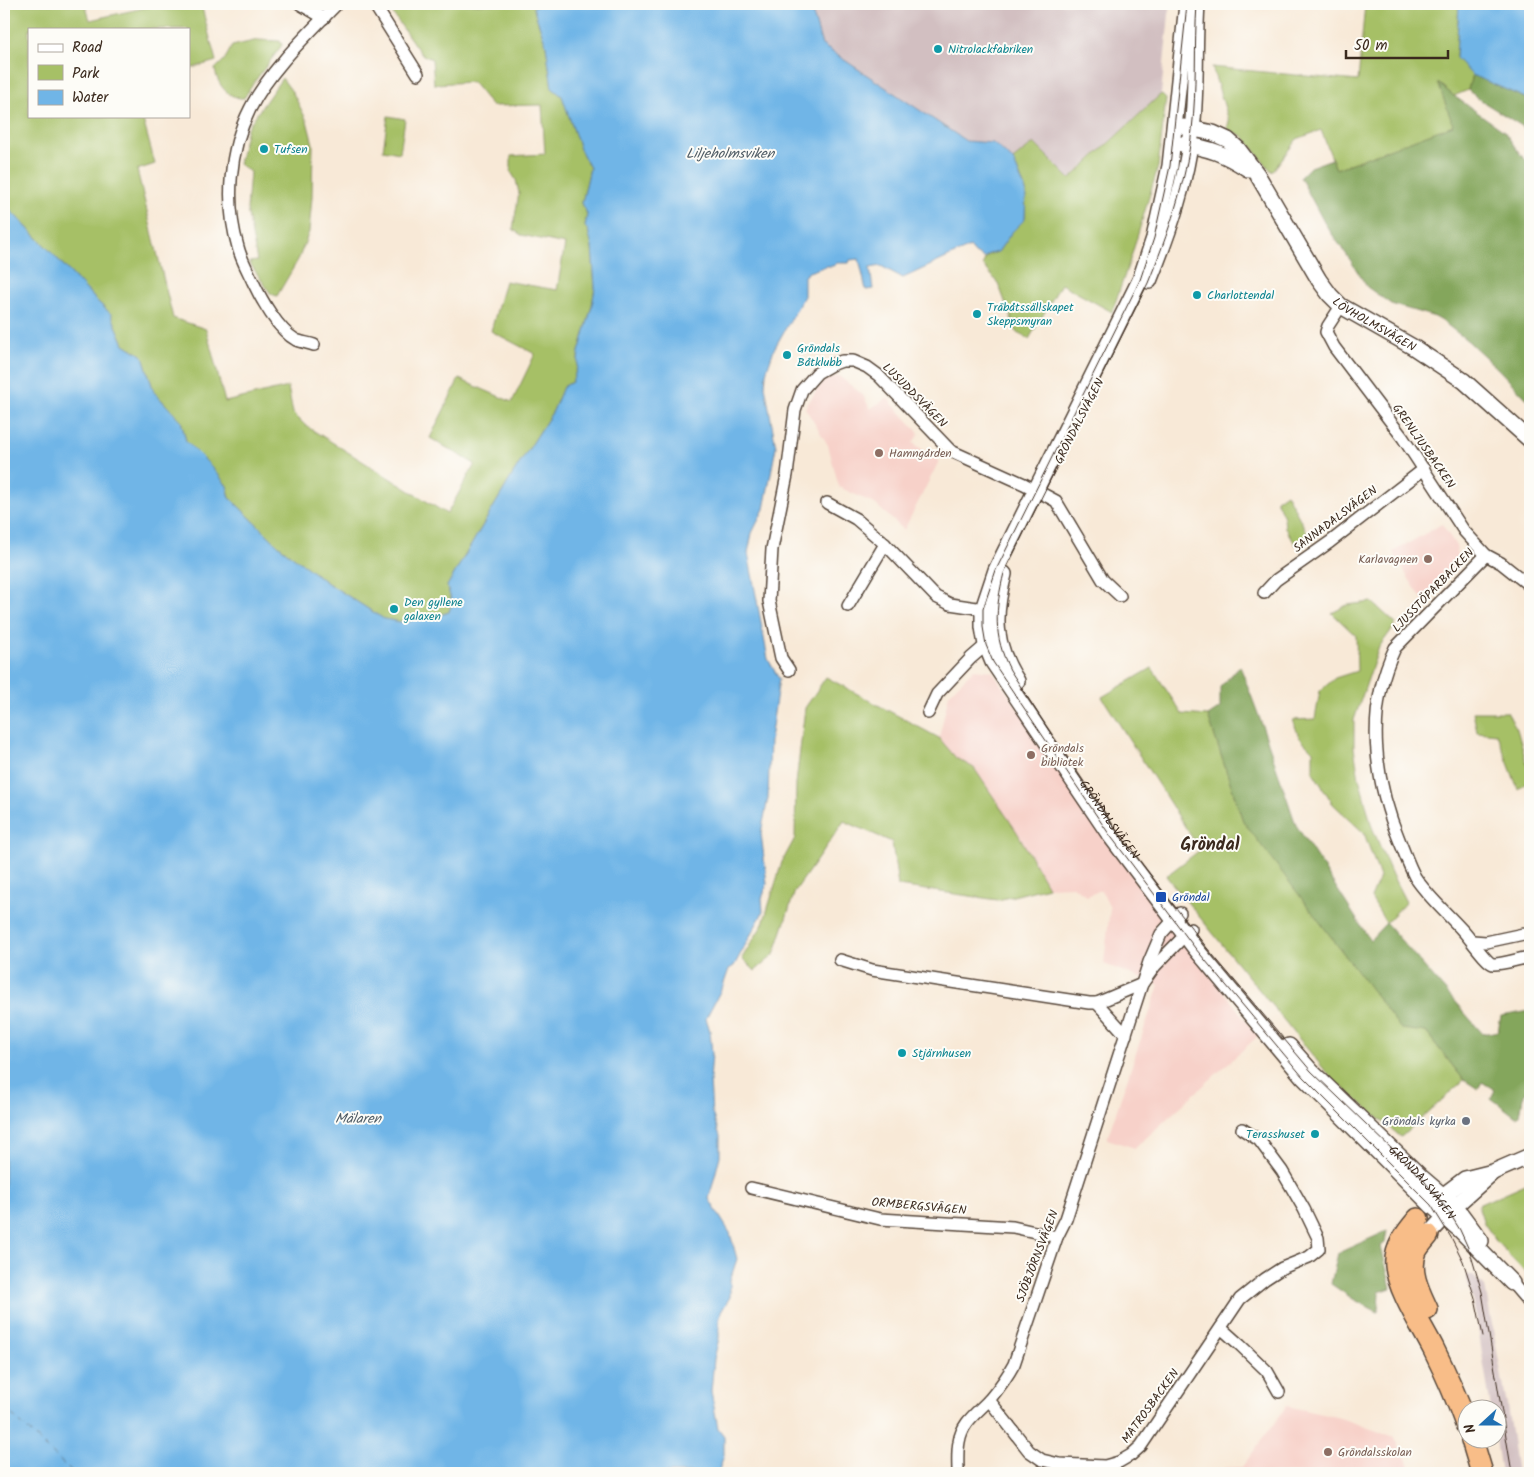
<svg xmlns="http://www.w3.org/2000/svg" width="1534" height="1477" viewBox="0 0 1534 1477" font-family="Kalam,sans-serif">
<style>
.built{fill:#f7d1c9}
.industrial{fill:#d2bfc1}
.green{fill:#a6c066;stroke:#707542}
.forest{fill:#84a65b;stroke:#60683c}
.water{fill:#70b5e7;stroke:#567082}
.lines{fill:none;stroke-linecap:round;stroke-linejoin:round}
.ferry{stroke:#4e5b64;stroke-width:1;stroke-dasharray:6 5;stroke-linecap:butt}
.minor-casing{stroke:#57473a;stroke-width:14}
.tertiary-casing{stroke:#57473a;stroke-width:18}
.motorway-casing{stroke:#57473a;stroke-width:24}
.minor{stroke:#fff;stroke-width:11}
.tertiary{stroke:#fff;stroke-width:15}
.motorway{stroke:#f8bd88;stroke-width:21}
.tram{stroke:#3b2a1e;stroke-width:1}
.culture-dot{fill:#0f9aa8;stroke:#fdfcf7;stroke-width:2}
.education-dot{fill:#8d6e63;stroke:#fdfcf7;stroke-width:2}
.transit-dot{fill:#1a4fb4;stroke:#fdfcf7;stroke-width:2}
.worship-dot{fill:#6b7280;stroke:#fdfcf7;stroke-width:2}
.labels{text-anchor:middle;stroke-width:4;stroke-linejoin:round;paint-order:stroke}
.culture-label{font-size:12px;fill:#0d838f;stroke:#fdfcf7;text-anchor:start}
.street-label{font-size:12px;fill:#3b2a1e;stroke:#fdfcf7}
.education-label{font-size:12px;fill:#785e54;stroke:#fdfcf7;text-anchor:start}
.transit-label{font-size:12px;fill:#164399;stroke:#fdfcf7;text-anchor:start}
.worship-label{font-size:12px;fill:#5b616d;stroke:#fdfcf7;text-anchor:end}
.water-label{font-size:14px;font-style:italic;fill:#4e5b64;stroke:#fdfcf7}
.district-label{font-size:18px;font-weight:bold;fill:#3b2a1e;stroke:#fdfcf7}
</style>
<rect width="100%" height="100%" fill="#fdfcf7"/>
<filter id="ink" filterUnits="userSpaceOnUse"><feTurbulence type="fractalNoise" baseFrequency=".02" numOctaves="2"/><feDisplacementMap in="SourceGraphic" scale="10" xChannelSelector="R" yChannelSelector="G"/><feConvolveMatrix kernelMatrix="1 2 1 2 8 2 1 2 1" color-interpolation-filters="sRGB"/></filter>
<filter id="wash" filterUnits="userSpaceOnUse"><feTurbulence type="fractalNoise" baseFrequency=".0096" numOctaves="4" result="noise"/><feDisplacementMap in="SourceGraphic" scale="20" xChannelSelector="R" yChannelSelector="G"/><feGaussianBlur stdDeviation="1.12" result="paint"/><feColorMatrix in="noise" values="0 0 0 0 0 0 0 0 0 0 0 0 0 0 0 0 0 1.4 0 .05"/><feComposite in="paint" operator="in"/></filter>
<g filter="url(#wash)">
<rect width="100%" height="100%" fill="#f8e9d7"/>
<g class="built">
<polygon points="839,376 863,395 870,409 887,398 919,433 913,443 939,461 904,530 875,504 839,487 828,445 805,408 816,391 826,379"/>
<polygon points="1442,524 1456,546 1459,562 1455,571 1423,600 1409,579 1393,552"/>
<polygon points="974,669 992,671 1121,859 1258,1036 1135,1148 1107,1139 1159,985 1104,964 1110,908 1101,890 1087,896 1073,886 1048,887 1017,832 974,768 956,758 939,738 949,694"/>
<polygon points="1287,1406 1340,1418 1394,1437 1410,1466 1408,1473 1222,1473 1224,1468 1242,1467"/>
</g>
<g class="industrial">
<polygon points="810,4 1170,4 1161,94 1069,179 1034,143 1013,160 993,143 966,141 822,45"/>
<polygon points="1466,1275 1472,1275 1485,1287 1507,1405 1517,1473 1501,1473 1496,1440 1496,1410 1491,1409 1476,1316"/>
</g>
<g class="green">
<polygon points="4,4 85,4 90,20 161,4 201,4 216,61 189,69 189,29 29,29 29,116 142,116 155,164 137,170 173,318 206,329 225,402 288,387 293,413 306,426 447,514 475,464 430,438 459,379 512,402 535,354 491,331 505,281 557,290 565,244 521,235 513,229 519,193 516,180 511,172 511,156 545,154 542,105 492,106 472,82 434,84 432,59 421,54 386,4 542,4 533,7 546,45 552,88 562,95 580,149 590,168 582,203 587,214 585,226 588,230 592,247 595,287 592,306 579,352 577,368 572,382 563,387 553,411 513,474 447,586 452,603 449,612 431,618 423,616 410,621 401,622 384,619 326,582 279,546 230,498 227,486 213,468 186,441 181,421 154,392 143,356 124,344 111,314 97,301 51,252 4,204"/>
<polygon points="1365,4 1459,4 1456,57 1472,75 1468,90 1454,96 1439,84 1454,125 1336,169 1321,130 1297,139 1272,172 1243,136 1227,129 1229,121 1212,67 1358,81"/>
<path d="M258,40L280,41L282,45L255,81L244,98C228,99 217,84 215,69L225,59L232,46Z"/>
<polygon points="282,78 293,93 307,121 313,144 312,197 309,232 299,258 277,296 271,294 249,262 257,261 247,209 250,172 239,164 247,128"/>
<path d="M1161,94L1166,99L1158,167L1132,254L1112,312L1061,284L1029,339L1017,333L998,283L983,265C985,255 989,254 998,252L1012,232L1025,219L1026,191L1013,160L1034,143L1070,179Z"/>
<polygon points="388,116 405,119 400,153 383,150"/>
<polygon points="1286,493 1310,538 1296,545 1285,528 1284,517 1276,500"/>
<polygon points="1372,602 1396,624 1379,647 1354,720 1354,748 1359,778 1372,827 1392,875 1406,902 1386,923 1371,898 1380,877 1364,833 1333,804 1313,772 1313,751 1299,737 1293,720 1315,719 1320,691 1335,678 1357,671 1356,636 1332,613 1347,605"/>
<polygon points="1152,668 1182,714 1208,716 1243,821 1426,1032 1464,1080 1401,1137 1332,1079 1166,876 1200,850 1102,697"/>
<polygon points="826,677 939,738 956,758 974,768 1017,832 1048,887 998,900 898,886 892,842 844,821 795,891 774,955 755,971 742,958 763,924 782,862 795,838 796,784 805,708"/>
<polygon points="1473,712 1507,712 1517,729 1530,775 1530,780 1518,789 1497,734 1477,732"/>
<polygon points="1530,1182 1530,1278 1496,1241 1484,1223 1478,1205"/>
</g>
<g class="forest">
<polygon points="1472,75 1530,100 1530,138 1522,126 1480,100 1468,90"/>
<polygon points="1438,83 1454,96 1504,131 1520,154 1530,164 1530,402 1498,369 1468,341 1442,321 1435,317 1391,304 1367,287 1351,261 1325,224 1300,177 1310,167 1332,159 1336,169 1453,125"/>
<polygon points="1240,666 1260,719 1296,825 1370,940 1386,923 1483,1034 1498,1031 1501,1016 1530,1011 1530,1086 1523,1097 1520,1115 1516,1117 1491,1098 1495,1090 1482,1082 1478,1089 1464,1080 1426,1032 1401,1029 1243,821 1208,716 1220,708 1220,687"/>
<polygon points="1387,1231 1385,1243 1381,1246 1391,1288 1379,1292 1378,1312 1353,1299 1331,1284 1338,1253"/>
</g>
<g class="water">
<polygon points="542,4 810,4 822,45 966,141 993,143 1013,160 1026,191 1025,219 1012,232 998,252 989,254 984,258 975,253 970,247 903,278 881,266 870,268 873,289 866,290 859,259 850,260 849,263 837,263 833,266 826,266 809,272 804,276 804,296 774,349 766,373 765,386 776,447 764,509 752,533 748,553 768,659 779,679 770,740 768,798 761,833 767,884 762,898 763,912 734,966 729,969 723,986 706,1018 710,1031 712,1053 710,1081 712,1113 720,1136 720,1156 709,1199 730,1233 737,1259 730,1280 730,1297 721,1312 719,1322 719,1338 714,1359 711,1391 718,1428 724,1436 724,1455 718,1473 4,1473 4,204 51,252 97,301 111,314 124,344 143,356 154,392 181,421 186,441 213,468 227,486 230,498 279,546 326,582 384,619 401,622 410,621 423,616 431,618 449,612 452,603 447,586 513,474 553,411 563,387 572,382 577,368 579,352 592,306 595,287 592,247 588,230 585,227 587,214 582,203 590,168 580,149 562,96 552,88 546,45 533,7"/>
<polygon points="1459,4 1530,4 1530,100 1472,75 1456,58"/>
</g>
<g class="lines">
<polyline class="ferry" points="4,1407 73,1473"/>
</g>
</g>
<g filter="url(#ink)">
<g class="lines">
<defs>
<g id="minor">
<polyline points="300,4 324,18"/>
<polyline points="374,4 418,74"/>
<polyline points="1341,306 1328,326 1326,332 1334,347 1403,438 1464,531 1486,555 1501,563 1530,586"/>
<path d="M314,345C308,343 301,342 296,340C278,330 261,299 253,282C248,271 241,259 238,247C225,203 229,150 250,109C269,71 307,35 337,4"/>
<polyline points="827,503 856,519 885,544 936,597 950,604 990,610"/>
<path d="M1486,555L1395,648C1365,710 1374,780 1400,842C1405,854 1409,866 1415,877C1427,896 1448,914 1463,931C1469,937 1487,963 1493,964C1500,965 1522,958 1530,957"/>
<polyline points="1264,593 1276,580 1330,542 1424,469"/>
<polyline points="848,606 885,544"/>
<polyline points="789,670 781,658 769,601 772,549 787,475 795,410 802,390 817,373 831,365 842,361 853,361 867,367 878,375 951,451 1024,484 1056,501 1103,580 1120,596"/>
<polyline points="928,713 937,694 971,658 986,645 993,641"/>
<polyline points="1473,941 1486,942 1528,933 1530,935"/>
<polyline points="840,960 872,970 1089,1003 1097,1003 1142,984 1155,966 1191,929"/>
<polyline points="1097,1003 1126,1035"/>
<polyline points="751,1188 880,1219 1013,1227 1057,1237"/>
<polyline points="1512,1283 1530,1304"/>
<polyline points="1221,1328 1240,1345 1267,1371 1279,1392"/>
<polyline points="989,1400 1029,1451 1042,1460 1059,1464 1105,1466 1119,1462 1131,1455 1141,1446 1240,1299 1265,1279 1282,1268 1309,1257 1319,1249 1318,1238 1304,1209 1282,1171 1259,1140 1242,1129"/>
<path d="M958,1473C958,1463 957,1452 959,1442C962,1422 977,1413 990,1399C999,1388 1007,1377 1014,1364L1057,1237L1066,1219L1149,962L1161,934L1180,913"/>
</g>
<g id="tertiary">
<polyline points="1187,4 1170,166 1154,238 1140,280 996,570 983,609 983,627 986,645 993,662 1109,834 1195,948 1303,1077 1431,1205 1460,1230 1512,1283"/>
<path id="s1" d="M1184,127L1213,133L1228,140L1238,149L1257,174L1319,280L1330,295L1341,306L1413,347L1464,381L1530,440"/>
<path d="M1182,144C1210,148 1225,154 1248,169"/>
<path d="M1149,281C1169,232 1186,183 1192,130C1197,88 1194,46 1197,4"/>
<path d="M1004,574C993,616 993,644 1017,681"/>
<polyline points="1289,1046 1311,1071 1421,1177 1455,1206 1481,1241"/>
<polyline points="1436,1201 1465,1179 1493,1172 1530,1156"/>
<polyline points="1428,1235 1455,1206 1492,1173"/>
</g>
<g id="motorway">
<path d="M1418,1219C1407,1232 1394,1248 1396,1266C1398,1290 1423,1328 1434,1350C1446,1374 1457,1399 1466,1424"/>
<path d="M1427,1309C1419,1292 1408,1271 1416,1251C1419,1245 1424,1240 1428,1235"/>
<polyline points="1472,1440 1482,1473"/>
</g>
</defs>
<use href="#minor" class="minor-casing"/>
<use href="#tertiary" class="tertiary-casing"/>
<use href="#motorway" class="motorway-casing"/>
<use href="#minor" class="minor"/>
<use href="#tertiary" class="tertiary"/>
<use href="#motorway" class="motorway"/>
<g class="tram">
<polyline points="1187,4 1170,166 1154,238 1140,280 996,570 983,609 983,627 986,645 993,662 1109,834 1195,948 1303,1077 1431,1205 1452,1239 1463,1261 1475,1298 1483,1336"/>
<path id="s2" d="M1197,4C1194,46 1197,88 1192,130C1186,183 1168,234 1148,283L1004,573C995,609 993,636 1010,670L1066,757L1115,829L1207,948L1311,1071L1421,1177L1449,1212L1460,1230L1470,1252L1482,1292L1512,1473"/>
</g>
</g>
</g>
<g class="culture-dot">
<circle cx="938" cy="49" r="5"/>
<circle cx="264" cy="149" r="5"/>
<circle cx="1197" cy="295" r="5"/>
<circle cx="977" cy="314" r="5"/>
<circle cx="787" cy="355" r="5"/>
<circle cx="394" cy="609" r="5"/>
<circle cx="902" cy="1053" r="5"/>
<circle cx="1315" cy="1134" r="5"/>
</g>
<g class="education-dot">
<circle cx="879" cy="453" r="5"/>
<circle cx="1428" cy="559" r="5"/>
<circle cx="1031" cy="755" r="5"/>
<circle cx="1328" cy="1452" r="5"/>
</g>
<rect class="transit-dot" x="1155" y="891" width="12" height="12" rx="2.5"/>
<circle class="worship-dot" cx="1466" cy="1121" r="5"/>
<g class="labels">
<g class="culture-label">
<text x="948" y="53">Nitrolackfabriken</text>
<text x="274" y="153">Tufsen</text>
<text x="1207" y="299">Charlottendal</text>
<text x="987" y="311">Träbåtssällskapet<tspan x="987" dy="14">Skeppsmyran</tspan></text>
<text x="797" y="352">Gröndals<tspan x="797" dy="14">Båtklubb</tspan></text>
<text x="404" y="606">Den gyllene<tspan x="404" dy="14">galaxen</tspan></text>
<text x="912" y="1057">Stjärnhusen</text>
<text x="1305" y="1138" text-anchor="end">Terasshuset</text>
</g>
<g class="street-label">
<text dy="4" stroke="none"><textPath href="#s1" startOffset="286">LÖVHOLMSVÄGEN</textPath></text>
<text transform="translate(915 395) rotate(45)" y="4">LUSUDDSVÄGEN</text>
<text transform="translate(1079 421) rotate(-63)" y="4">GRÖNDALSVÄGEN</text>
<text transform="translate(1424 446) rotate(55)" y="4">GRENLJUSBACKEN</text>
<text transform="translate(1335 519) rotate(-37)" y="4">SANNADALSVÄGEN</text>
<text transform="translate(1433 590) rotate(-46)" y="4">LJUSSTÖPARBACKEN</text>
<text dy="4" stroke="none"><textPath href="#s2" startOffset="889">GRÖNDALSVÄGEN</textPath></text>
<text dy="4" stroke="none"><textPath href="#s2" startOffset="1369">GRÖNDALSVÄGEN</textPath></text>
<text transform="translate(919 1206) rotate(5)" y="4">ORMBERGSVÄGEN</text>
<text transform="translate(1037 1256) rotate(-69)" y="4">SJÖBJÖRNSVÄGEN</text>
<text transform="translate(1150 1406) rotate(-54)" y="4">MATROSBACKEN</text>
</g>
<g class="education-label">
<text x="889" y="457">Hamngården</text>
<text x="1418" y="563" text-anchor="end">Karlavagnen</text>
<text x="1041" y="752">Gröndals<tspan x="1041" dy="14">bibliotek</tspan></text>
<text x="1338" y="1456">Gröndalsskolan</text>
</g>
<g class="transit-label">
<text x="1172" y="901">Gröndal</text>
</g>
<g class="worship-label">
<text x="1456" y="1125">Gröndals kyrka</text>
</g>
<g class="water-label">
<text x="730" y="158">Liljeholmsviken</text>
<text x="358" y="1123">Mälaren</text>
</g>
<g class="district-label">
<text x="1210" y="850">Gröndal</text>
</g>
</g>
<rect width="1534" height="1477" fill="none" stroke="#fdfcf7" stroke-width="20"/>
<rect x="28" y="28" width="162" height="90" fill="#fdfcf7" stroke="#afa8a0"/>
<rect x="38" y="44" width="25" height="8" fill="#ffffff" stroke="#afa8a0"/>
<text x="72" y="52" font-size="15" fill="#3b2a1e">Road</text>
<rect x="38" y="65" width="25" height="15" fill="#a6c066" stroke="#afa8a0"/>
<text x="72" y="78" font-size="15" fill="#3b2a1e">Park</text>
<rect x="38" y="90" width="25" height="15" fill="#70b5e7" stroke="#afa8a0"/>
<text x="72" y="102" font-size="15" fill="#3b2a1e">Water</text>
<g transform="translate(1482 1424) rotate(249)"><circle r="24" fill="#fdfcf7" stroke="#afa8a0"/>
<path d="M0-4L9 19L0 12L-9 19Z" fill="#1f6fb2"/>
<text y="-8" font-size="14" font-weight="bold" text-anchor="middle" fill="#3b2a1e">N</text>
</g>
<path d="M1346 50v8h102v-8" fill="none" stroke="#3b2a1e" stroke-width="2.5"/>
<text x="1354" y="50" font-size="15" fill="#3b2a1e" stroke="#fdfcf7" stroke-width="4" paint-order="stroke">50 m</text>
</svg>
